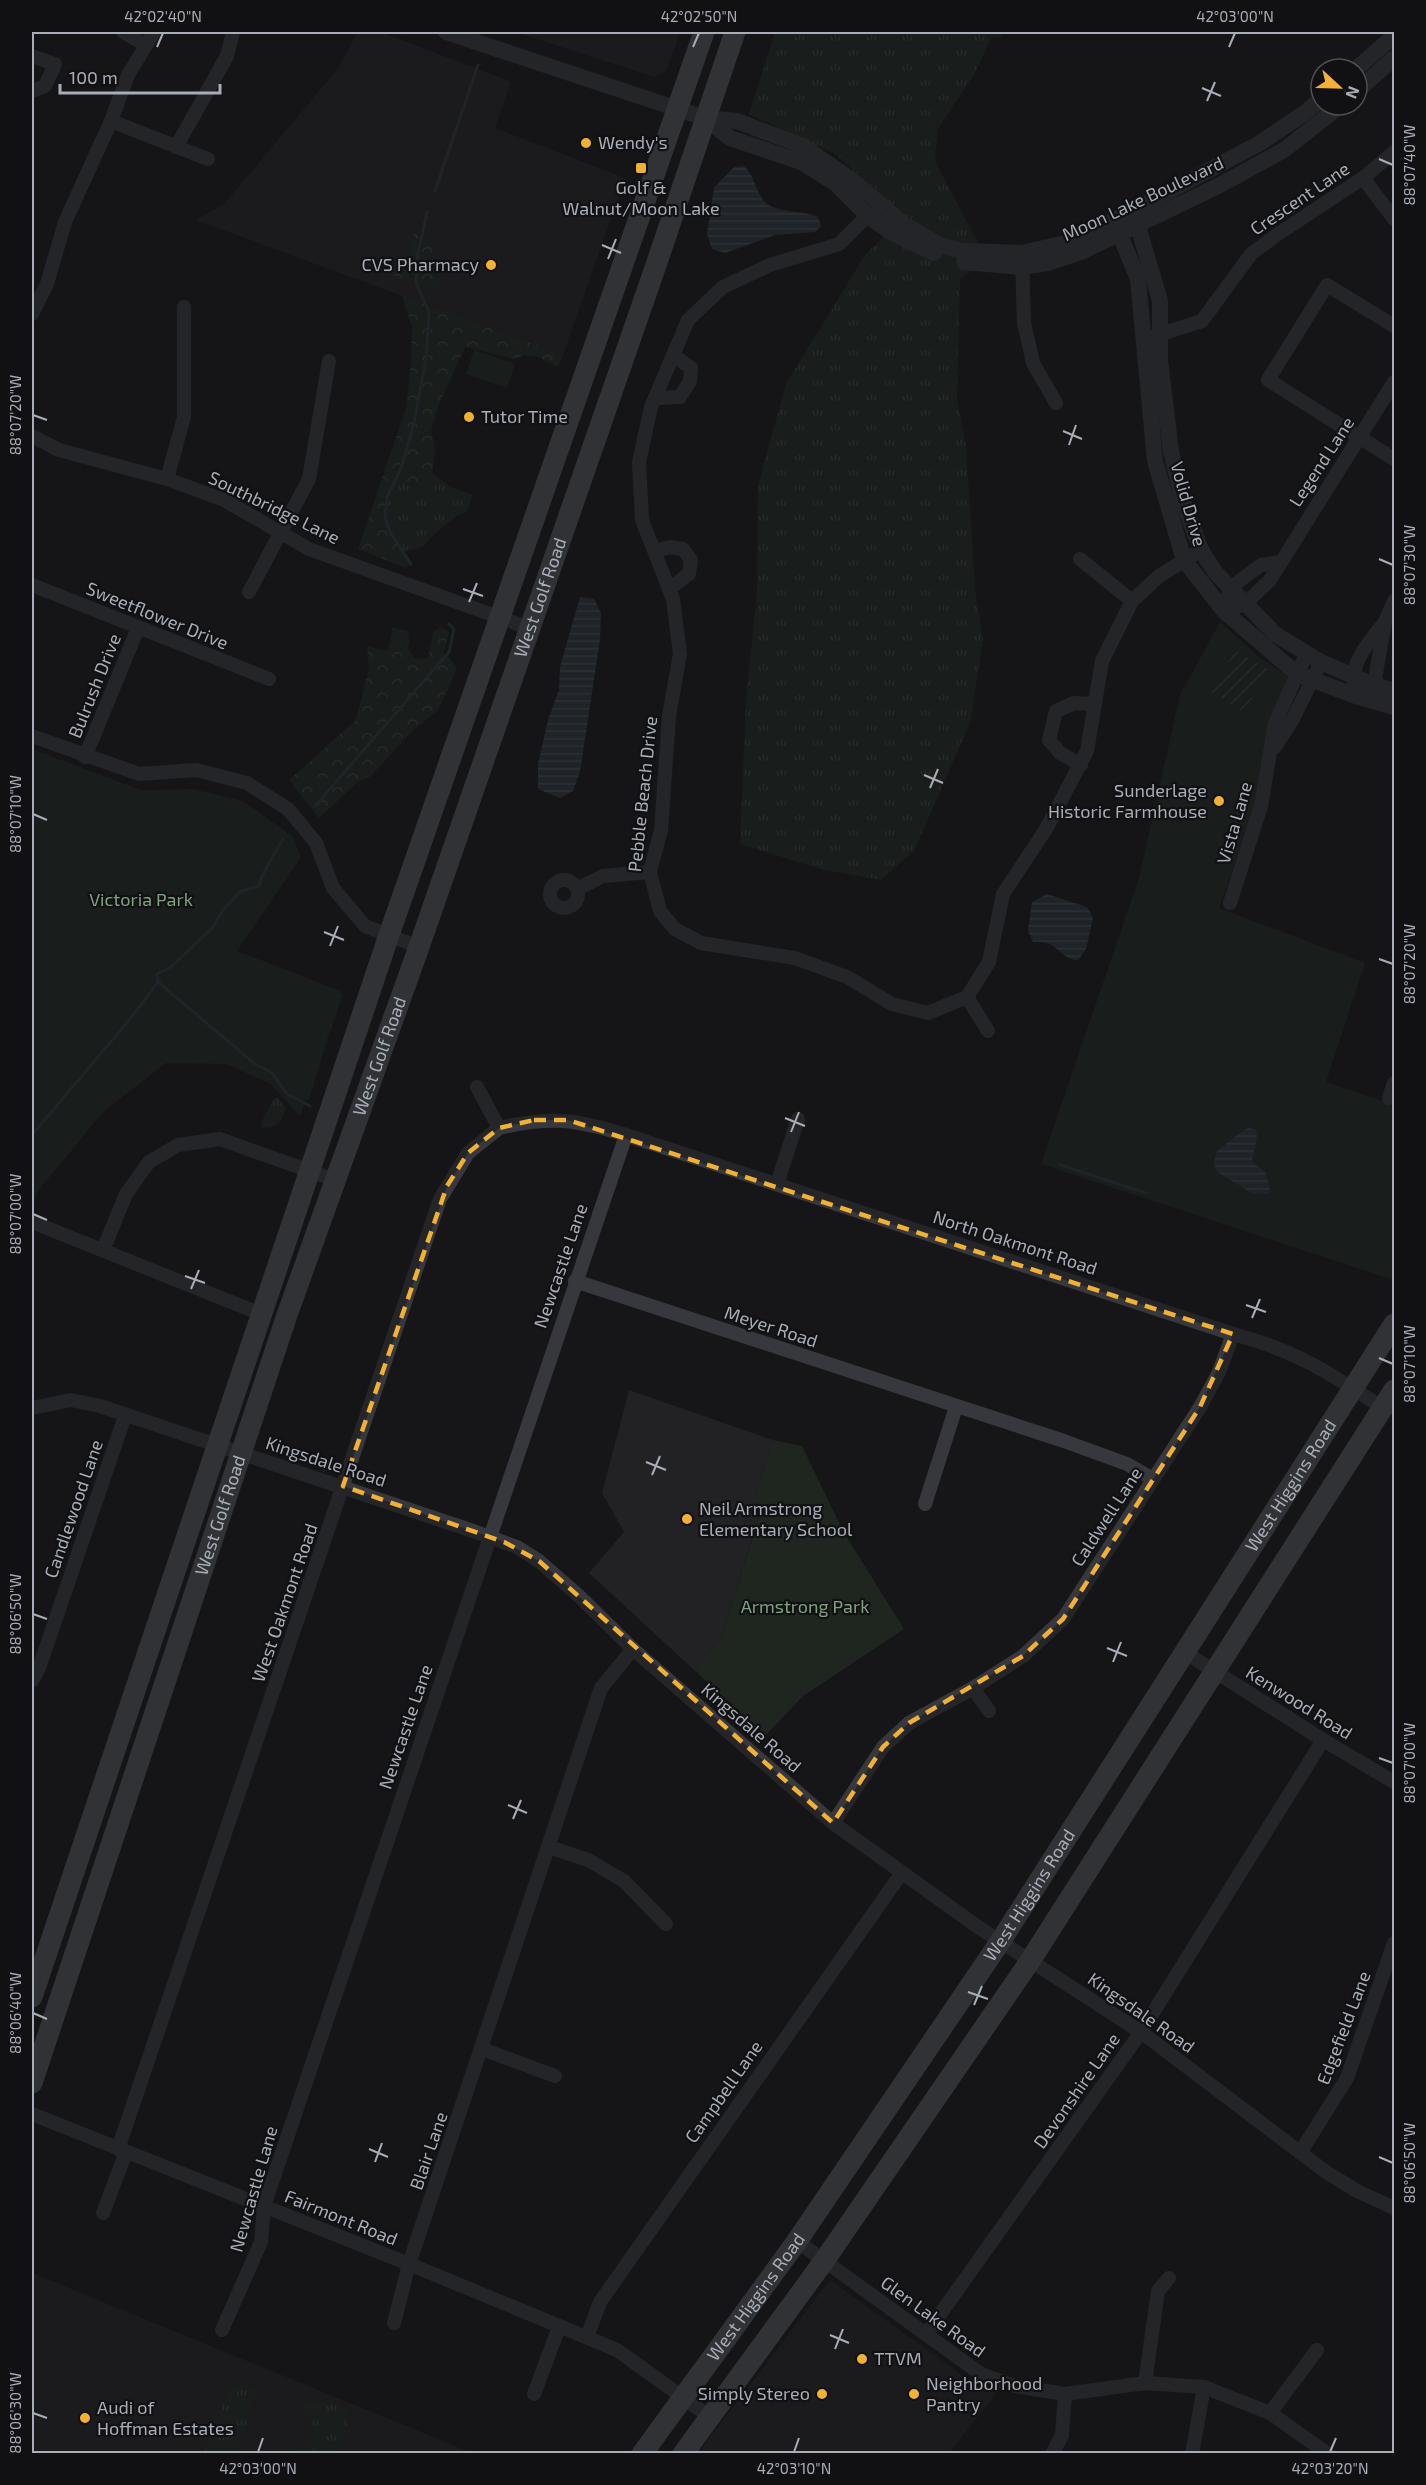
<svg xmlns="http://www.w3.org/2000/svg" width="1426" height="2485" viewBox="0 0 1426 2485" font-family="'Exo 2',sans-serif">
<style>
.built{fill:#222225}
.grass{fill:url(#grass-tufts)}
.forest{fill:url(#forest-crowns)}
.park{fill:#1e261f}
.garden{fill:url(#garden-furrows)}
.water{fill:url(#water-rules)}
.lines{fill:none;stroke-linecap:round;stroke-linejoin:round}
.stream{stroke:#2c353c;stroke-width:3}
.minor{stroke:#37383d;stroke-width:14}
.tertiary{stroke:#37383d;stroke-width:16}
.primary{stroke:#53555c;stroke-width:21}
.marked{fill:none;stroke:#f2b134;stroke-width:4.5;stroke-dasharray:12 8;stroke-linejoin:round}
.ticks{fill:none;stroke:#a8adb8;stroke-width:2}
.poi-dot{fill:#f2b134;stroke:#111113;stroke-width:2}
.labels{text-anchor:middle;stroke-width:4.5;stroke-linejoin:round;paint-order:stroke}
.poi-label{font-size:18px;fill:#a8adb8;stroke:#111113;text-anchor:start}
.street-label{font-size:18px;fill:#a8adb8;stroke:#111113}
.park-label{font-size:18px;fill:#7fa381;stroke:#111113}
.neatline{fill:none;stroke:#a8adb8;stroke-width:2}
.ticks-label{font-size:15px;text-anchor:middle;fill:#a8adb8}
</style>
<defs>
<pattern id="grass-tufts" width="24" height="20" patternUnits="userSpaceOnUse" patternTransform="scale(1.5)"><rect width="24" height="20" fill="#1e261f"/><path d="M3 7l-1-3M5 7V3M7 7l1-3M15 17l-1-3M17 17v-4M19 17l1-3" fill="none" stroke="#3c433d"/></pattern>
<pattern id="forest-crowns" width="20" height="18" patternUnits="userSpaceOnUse" patternTransform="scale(1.5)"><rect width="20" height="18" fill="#1e261f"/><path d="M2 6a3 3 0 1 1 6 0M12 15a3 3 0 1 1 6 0" fill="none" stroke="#3c433d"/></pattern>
<pattern id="garden-furrows" width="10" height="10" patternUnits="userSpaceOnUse" patternTransform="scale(1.5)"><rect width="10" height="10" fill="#1e261f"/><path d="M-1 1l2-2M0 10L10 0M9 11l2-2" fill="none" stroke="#3c433d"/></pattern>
<pattern id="water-rules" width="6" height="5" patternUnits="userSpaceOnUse" patternTransform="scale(1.5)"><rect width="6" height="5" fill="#2c353c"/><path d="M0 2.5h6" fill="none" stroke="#485056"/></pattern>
</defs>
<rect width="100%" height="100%" fill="#161618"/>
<g class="built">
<polygon points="358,32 381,32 511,82 495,128 625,178 563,355 196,220 225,203 337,70"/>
<polygon points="526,32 680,32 666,71 654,77 525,35"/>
<polygon points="629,1390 773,1440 755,1497 762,1506 722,1636 694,1670 589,1573 624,1532 602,1493"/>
<polygon points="32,2273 472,2453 32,2453"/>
<polygon points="830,2280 973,2383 997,2392 949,2453 698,2453"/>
</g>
<g class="grass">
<polygon points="775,32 1004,32 1000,37 991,38 974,75 938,128 935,161 979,245 972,271 960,279 957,399 966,446 975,590 983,640 970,723 914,851 881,880 824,870 740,844 746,702 757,592 758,485 786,384 865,255 904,216 835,154 749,114"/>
<path d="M432,473L451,487L473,495L466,512L458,515L432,536L424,546L404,552C383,522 380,513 396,479L415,483Z"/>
<polygon points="326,989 343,994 300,1116 264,1077"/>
<path d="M278,1097L286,1109C280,1123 278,1128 262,1128L261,1124L274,1098Z"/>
<polygon points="236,2382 256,2389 238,2453 201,2453 233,2383"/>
<path d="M305,2402L336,2403L346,2407C352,2426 344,2439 332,2453H294L297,2449L310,2441L314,2429L302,2405Z"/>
</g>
<g class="forest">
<polygon points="415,231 429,236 428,244 433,247 429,271 441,282 437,291 391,275 394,267 408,256"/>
<path d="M402,295L563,355L558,367L538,357L524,355L515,359L465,347L438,406L431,431L435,450L432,473L415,483L396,479C376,519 388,529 411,564L406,568L358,549L406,408L411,365L412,327Z"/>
<polygon points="441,627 449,632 444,652 457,668 438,711 415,728 370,777 359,781 319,818 289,780 356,720 369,668 367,646 388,651 393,628 409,631 408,649 415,659 428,658 433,632"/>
</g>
<g class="park">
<polygon points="474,350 515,364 507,388 466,374"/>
<polygon points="1220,622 1259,657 1300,684 1219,908 1365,963 1326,1082 1394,1105 1394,1280 1041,1164 1139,878 1180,695"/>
<polygon points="32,749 141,790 193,789 243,801 292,836 301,857 237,951 341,991 309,1101 226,1064 166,1063 104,1111 37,1192 32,1205"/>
<polygon points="773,1440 802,1446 843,1531 904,1629 803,1696 766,1735 694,1670 722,1636 762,1507 755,1497"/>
</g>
<polygon class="garden" points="1236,650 1269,670 1243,712 1210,692"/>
<g class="water">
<path d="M744,166C754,175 755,189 763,200C774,214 803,210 818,217L821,226L815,232L775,235L725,253L712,249L707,234L714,188L734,167Z"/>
<polygon points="580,597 594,599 601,613 600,639 580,772 573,791 560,798 538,789 538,764 548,720 559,690 560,667"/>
<path d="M1047,894L1087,907L1093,918L1086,949L1078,960C1058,959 1059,939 1033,942L1028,930L1032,902Z"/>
<path d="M1249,1128L1256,1130L1257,1136L1252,1161L1265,1172L1270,1187L1269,1194L1252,1193L1217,1172L1214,1163L1217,1151C1226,1145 1241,1130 1249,1128Z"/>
</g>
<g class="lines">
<g class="stream">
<polyline points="435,191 478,65"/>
<polyline points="411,564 391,534 385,517 387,497 402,466 414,423 426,359 429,312 416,283 418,253 427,212"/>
<polyline points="315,806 449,652 454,629 449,624"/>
<polyline points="158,982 255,1064 271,1072 287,1094 310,1106"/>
<path d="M32,1135L130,1019L158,982L157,974L171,967L212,928L223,910L241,891L259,886C261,873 276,852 283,839"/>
<polyline points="1058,1164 1146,1193"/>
</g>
<g class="minor">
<polyline points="123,32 146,45"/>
<polyline points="32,56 55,64 45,86 32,91"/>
<polyline points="111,121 208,159"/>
<polyline points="176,147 227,56 233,32"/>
<polyline points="1363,178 1394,219"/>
<polyline points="873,210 839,244 770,265 723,287 688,320 651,407 639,462 642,520 673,599 680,654 669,716 661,830 650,872 660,911 675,929 701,943 795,958 847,977 892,1004 928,1013 967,997 989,962 1003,894 1046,829 1087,751 1102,661 1132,601 1159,576 1201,550"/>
<polyline points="1022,258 1024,323 1033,363 1056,403"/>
<polyline points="32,314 47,284 65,222 111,121 128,75 154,32"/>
<polyline points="1394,326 1327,285 1268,380 1394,459"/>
<polyline points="1151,337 1202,321 1251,254 1275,236 1363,178 1394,152"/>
<polyline points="655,398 680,397 690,381 691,368 673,355"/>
<polyline points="32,436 59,450 167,479 224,500 309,549 529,628"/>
<polyline points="167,479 184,417 184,307"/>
<polyline points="655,551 670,547 683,549 691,560 689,574 669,589"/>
<polyline points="1080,559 1132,601"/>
<polyline points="32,585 269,679"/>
<polyline points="249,592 309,479 329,361"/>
<polyline points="1224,611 1245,604 1270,580 1394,382"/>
<polyline points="1224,611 1230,588 1261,565 1280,562"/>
<path d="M1354,685C1350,662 1371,639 1385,622"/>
<polyline points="1366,690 1374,685 1385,622 1394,601"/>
<polyline points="32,736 139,774 196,770 247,783 288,809 316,843 333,888 365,926 419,947"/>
<polyline points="1275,747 1293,719 1321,662"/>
<polyline points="85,757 138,628"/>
<polyline points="1081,765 1060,753 1049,740 1056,711 1074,703 1095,704"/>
<circle cx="564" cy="894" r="14"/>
<polyline points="577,889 603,876 650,872"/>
<polyline points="1230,903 1261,806 1275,723 1306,655"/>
<polyline points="967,997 988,1031"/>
<polyline points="1389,1098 1394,1083"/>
<path d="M499,1128C550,1116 576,1119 626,1135L1233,1334C1295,1350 1330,1373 1383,1408"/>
<polyline points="777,1184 798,1119"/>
<polyline points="32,1222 261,1314"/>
<polyline points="103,1250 126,1194 149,1162 178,1145 220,1139 335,1180"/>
<polyline points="575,1281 1064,1441 1127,1464 1153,1479"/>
<polyline points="32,1408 71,1400 100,1406 476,1532 517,1547 539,1561 579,1596 633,1649 833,1823 978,1927 1141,2032 1326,2172 1357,2191 1394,2208"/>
<polyline points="925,1504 956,1407"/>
<polyline points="1186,1653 1323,1740 1394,1782"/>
<polyline points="32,1681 39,1668 125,1416"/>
<polyline points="973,1688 989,1711"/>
<polyline points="833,1823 883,1747 909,1723 973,1688 1023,1656 1063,1619 1200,1407 1219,1372 1233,1334"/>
<polyline points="549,1847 588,1860 624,1881 666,1924"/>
<polyline points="482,2049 555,2076"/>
<polyline points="32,2114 409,2264 617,2350 710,2417"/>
<polyline points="118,2149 440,1199 468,1153 499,1128 477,1087"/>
<polyline points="1300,2153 1347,2078 1394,1943"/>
<polyline points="103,2213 126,2152"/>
<polyline points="797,2241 981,2374 1015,2386 1065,2394 1145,2383 1204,2387 1270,2413 1328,2454"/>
<polyline points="394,2323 409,2264 601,1688 633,1649"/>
<polyline points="222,2330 261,2242 264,2206 626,1135"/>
<polyline points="926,2334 1141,2032 1323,1740"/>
<polyline points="587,2337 600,2302 901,1874"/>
<polyline points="1145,2383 1158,2291 1169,2278"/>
<polyline points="534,2394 559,2327"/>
<polyline points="1270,2413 1317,2350"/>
<polyline points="1052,2454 1062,2435 1065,2394"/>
<polyline points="1192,2454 1204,2387"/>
</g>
<g class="tertiary">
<polyline points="446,32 705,118 737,121 803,146 853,181 905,225 939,245 962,251 1022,253 1070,242 1119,218 1260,143 1306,112 1321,99"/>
<polyline points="1356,69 1394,36"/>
<polyline points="1357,91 1394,58"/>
<polyline points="705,118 730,138 801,162 835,183 868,216 891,232 934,253"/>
<polyline points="1138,226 1160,301 1160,361 1171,451 1183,502 1201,550 1215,572 1275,634 1321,662 1374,685 1394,691"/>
<polyline points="1120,235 1138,279 1155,461 1184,560 1224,611 1297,674 1356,696 1394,707"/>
<polyline points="964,262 1022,267 1048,263 1081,252 1218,186 1284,150 1341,105"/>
</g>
<g class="primary">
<polyline points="32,1997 389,935 704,32"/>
<path id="s1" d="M32,2083L287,1315L419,947L654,271L735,32"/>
<path id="s2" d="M642,2454L797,2241L1000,1942L1394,1324"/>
<polyline points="683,2454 824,2261 1030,1961 1394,1390"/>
</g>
</g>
<path d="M0 0H1426V2485H0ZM534,1120H568L1233,1334L1200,1407L1063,1619L1023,1656L909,1723L883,1747L833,1823L539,1561L504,1542L343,1486L447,1186L468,1153L499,1128Z" fill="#161618" fill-opacity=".55" fill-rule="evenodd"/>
<path class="marked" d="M534,1120H568L1233,1334L1200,1407L1063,1619L1023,1656L909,1723L883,1747L833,1823L539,1561L504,1542L343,1486L447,1186L468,1153L499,1128Z"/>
<path class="ticks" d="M157,47L163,33M693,47L699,33M1229,47L1235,33M1202,88L1221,96M1207,101L1215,82M1379,159L1393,165M602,245L621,253M608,259L616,239M33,415L47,420M1063,431L1082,439M1069,445L1076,425M1379,559L1393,565M463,589L483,596M469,602L477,583M924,775L943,783M930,788L938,769M33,814L47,820M324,932L344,940M330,946L338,926M1379,959L1393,964M785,1118L805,1126M791,1132L799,1112M33,1214L47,1220M185,1276L205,1283M191,1289L199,1270M1246,1305L1266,1312M1252,1318L1260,1299M1379,1358L1393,1364M646,1462L666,1470M652,1475L660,1456M33,1614L47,1619M1107,1648L1127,1656M1113,1662L1121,1642M1379,1758L1393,1763M508,1805L527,1813M513,1819L521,1800M968,1992L988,1999M974,2005L982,1986M33,2013L47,2019M369,2149L388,2157M1379,2157L1393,2163M375,2162L382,2143M830,2335L849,2343M835,2349L843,2329M33,2413L47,2418M258,2452L263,2438M794,2452L799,2438M1330,2452L1336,2438"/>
<g class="poi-dot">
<circle cx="586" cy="143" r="6"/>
<rect x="635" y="162" width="12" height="12" rx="3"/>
<circle cx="491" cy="265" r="6"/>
<circle cx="469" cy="417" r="6"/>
<circle cx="1219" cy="801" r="6"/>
<circle cx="687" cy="1519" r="6"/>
<circle cx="862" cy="2359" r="6"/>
<circle cx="822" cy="2394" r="6"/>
<circle cx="914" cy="2394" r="6"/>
<circle cx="85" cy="2418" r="6"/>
</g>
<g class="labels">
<g class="poi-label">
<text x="598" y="149">Wendy's</text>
<text x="641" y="194" text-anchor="middle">Golf &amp;<tspan x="641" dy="21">Walnut/Moon Lake</tspan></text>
<text x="479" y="271" text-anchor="end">CVS Pharmacy</text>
<text x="481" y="423">Tutor Time</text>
<text x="1207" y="797" text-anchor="end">Sunderlage<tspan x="1207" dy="21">Historic Farmhouse</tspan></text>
<text x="699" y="1515">Neil Armstrong<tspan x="699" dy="21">Elementary School</tspan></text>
<text x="874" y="2365">TTVM</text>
<text x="926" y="2390">Neighborhood<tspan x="926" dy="21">Pantry</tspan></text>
<text x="810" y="2400" text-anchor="end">Simply Stereo</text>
<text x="97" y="2414">Audi of<tspan x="97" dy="21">Hoffman Estates</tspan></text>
</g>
<g class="street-label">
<text transform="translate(1143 199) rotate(-25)" y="6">Moon Lake Boulevard</text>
<text transform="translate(1300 199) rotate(-34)" y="6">Crescent Lane</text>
<text transform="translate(1322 462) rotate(-57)" y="6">Legend Lane</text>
<text transform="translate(1188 504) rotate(74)" y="6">Volid Drive</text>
<text transform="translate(274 508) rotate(26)" y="6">Southbridge Lane</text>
<text dy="6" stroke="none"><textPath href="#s1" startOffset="1570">West Golf Road</textPath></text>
<text transform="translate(157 616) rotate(22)" y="6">Sweetflower Drive</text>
<text transform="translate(95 686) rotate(-68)" y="6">Bulrush Drive</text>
<text transform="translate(643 794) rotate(-84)" y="6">Pebble Beach Drive</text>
<text transform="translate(1235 823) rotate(-74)" y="6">Vista Lane</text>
<text dy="6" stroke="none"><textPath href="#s1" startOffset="1084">West Golf Road</textPath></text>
<text transform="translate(1015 1243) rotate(18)" y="6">North Oakmont Road</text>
<text transform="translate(561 1266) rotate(-71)" y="6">Newcastle Lane</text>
<text transform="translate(771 1327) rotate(18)" y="6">Meyer Road</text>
<text transform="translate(326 1462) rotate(18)" y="6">Kingsdale Road</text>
<text dy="6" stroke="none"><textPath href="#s2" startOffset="1166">West Higgins Road</textPath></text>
<text transform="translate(74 1509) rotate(-71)" y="6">Candlewood Lane</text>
<text dy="6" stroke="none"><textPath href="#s1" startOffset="598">West Golf Road</textPath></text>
<text transform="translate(1107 1517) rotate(-57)" y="6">Caldwell Lane</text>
<text transform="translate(285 1603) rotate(-71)" y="6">West Oakmont Road</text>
<text transform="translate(1299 1703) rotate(32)" y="6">Kenwood Road</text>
<text transform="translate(406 1727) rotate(-71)" y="6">Newcastle Lane</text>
<text transform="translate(751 1728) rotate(41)" y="6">Kingsdale Road</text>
<text dy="6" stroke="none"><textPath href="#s2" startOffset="680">West Higgins Road</textPath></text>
<text transform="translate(1141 2013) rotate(35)" y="6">Kingsdale Road</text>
<text transform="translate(1344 2028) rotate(-69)" y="6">Edgefield Lane</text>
<text transform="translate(1077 2091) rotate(-55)" y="6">Devonshire Lane</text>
<text transform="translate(724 2092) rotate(-55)" y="6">Campbell Lane</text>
<text transform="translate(429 2151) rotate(-71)" y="6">Blair Lane</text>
<text transform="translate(254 2189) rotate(-74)" y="6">Newcastle Lane</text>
<text transform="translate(341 2218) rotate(22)" y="6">Fairmont Road</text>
<text dy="6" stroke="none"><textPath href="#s2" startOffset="194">West Higgins Road</textPath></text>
<text transform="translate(933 2317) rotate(36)" y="6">Glen Lake Road</text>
</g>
<g class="park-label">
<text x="141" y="906">Victoria Park</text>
<text x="805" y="1613">Armstrong Park</text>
</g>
</g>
<rect width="1426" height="2485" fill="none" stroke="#111113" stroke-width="66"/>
<g transform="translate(1339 87) rotate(112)"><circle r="28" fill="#111113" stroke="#4d4f55" stroke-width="1.5"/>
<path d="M0-4.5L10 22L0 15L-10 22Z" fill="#f2b134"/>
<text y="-9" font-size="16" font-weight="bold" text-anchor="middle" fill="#a8adb8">N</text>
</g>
<path d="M60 84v9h160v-9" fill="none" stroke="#a8adb8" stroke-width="3"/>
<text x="69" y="84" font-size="18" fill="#a8adb8" stroke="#111113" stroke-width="4.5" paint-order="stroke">100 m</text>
<rect x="33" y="33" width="1360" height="2419" class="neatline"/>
<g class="ticks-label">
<text x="163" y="22">42°02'40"N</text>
<text x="699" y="22">42°02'50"N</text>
<text x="1235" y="22">42°03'00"N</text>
<text transform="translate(1410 165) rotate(-90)" y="5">88°07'40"W</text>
<text transform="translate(16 415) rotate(-90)" y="5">88°07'20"W</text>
<text transform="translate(1410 565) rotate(-90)" y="5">88°07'30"W</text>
<text transform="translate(16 814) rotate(-90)" y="5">88°07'10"W</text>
<text transform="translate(1410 964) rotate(-90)" y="5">88°07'20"W</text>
<text transform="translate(16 1214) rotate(-90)" y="5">88°07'00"W</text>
<text transform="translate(1410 1364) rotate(-90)" y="5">88°07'10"W</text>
<text transform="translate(16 1614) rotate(-90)" y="5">88°06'50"W</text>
<text transform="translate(1410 1763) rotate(-90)" y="5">88°07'00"W</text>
<text transform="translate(16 2013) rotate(-90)" y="5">88°06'40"W</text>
<text transform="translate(1410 2163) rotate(-90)" y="5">88°06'50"W</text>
<text transform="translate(16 2413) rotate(-90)" y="5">88°06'30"W</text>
<text x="258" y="2474">42°03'00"N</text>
<text x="794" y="2474">42°03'10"N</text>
<text x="1330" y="2474">42°03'20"N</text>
</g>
</svg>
